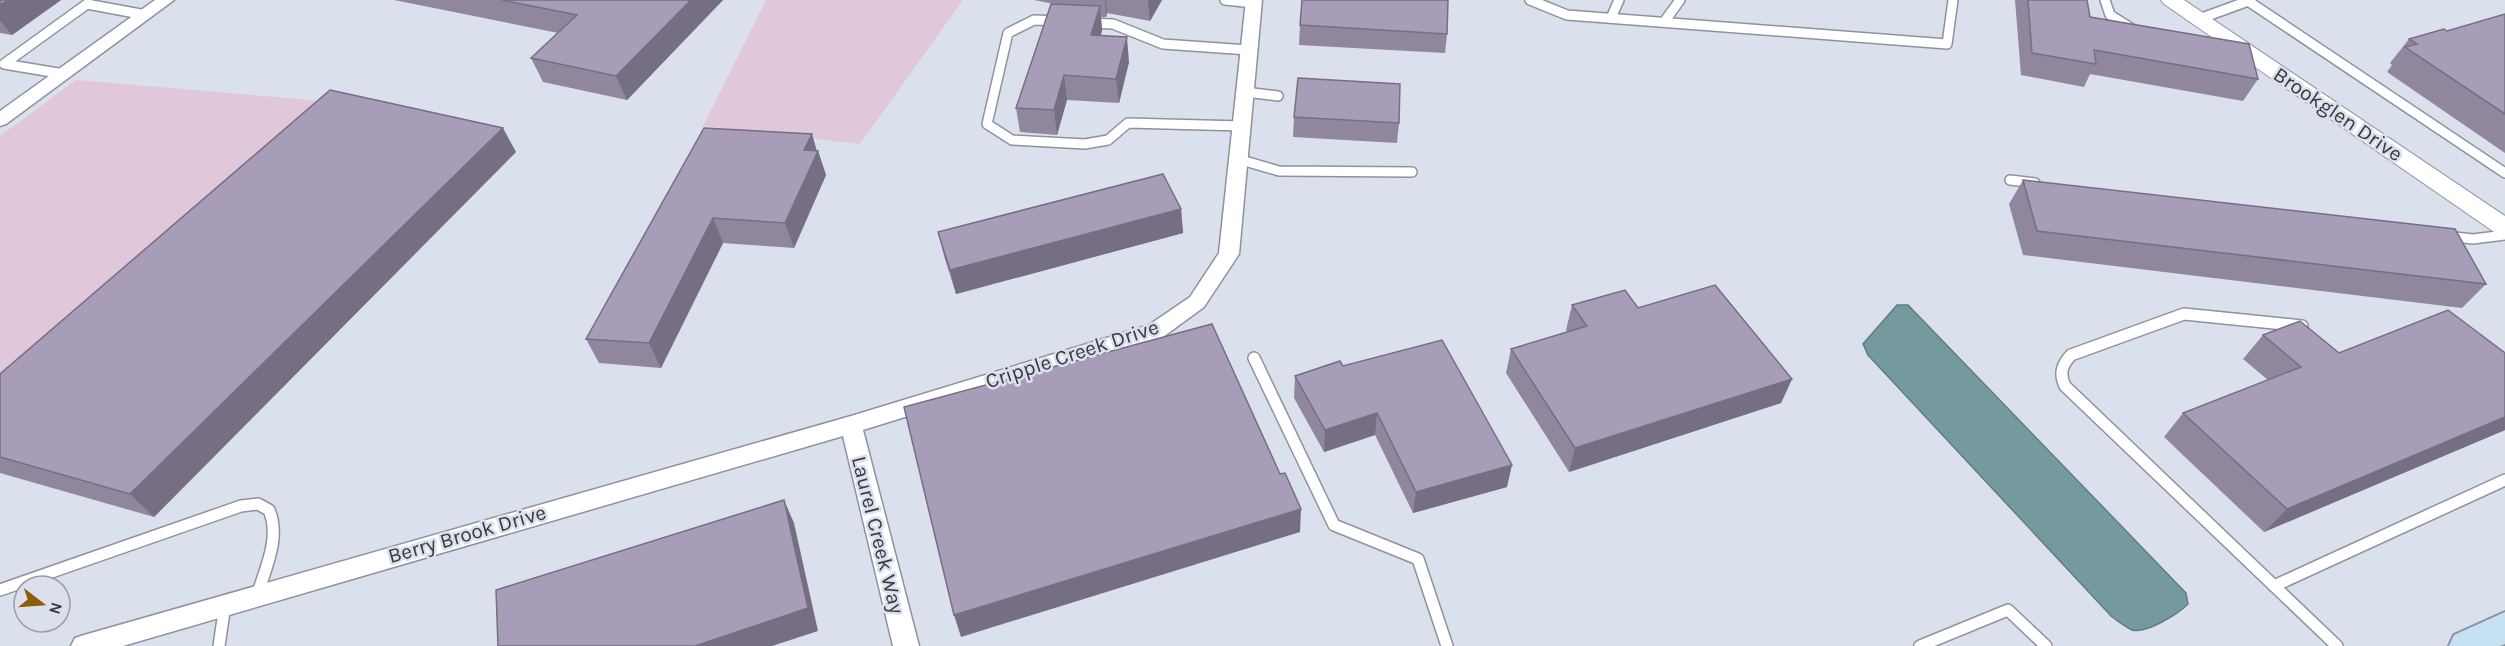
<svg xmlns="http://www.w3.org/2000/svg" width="2505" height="646" viewBox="0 0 2505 646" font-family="Karla,sans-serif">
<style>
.green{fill:#e0c7d9}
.water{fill:#749a9f;stroke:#627d82;stroke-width:1.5}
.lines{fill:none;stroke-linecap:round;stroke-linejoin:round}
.service-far1-casing{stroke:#8e929e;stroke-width:12}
.service-casing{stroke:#8e929e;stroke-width:14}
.minor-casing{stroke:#8e929e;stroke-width:3}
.tertiary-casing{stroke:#8e929e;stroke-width:2}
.secondary-casing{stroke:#8e929e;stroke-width:4}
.service-far1{stroke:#fff;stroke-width:9}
.service{stroke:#fff;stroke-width:11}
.minor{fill:#fff;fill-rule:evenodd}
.tertiary{fill:#fff;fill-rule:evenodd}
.secondary{fill:#c5e1f2;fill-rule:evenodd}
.wall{fill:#90879f}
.shaded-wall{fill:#766e82}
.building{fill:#a89db9;stroke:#766e82;stroke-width:1.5}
.labels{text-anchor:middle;stroke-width:5;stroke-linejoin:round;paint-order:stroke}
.street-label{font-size:21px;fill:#383a3f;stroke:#dbe0ed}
</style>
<rect width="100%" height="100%" fill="#dbe0ed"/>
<g class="green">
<polygon points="766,0 963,0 860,144 703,126"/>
<polygon points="76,80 357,104 0,420 0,136"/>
</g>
<path class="water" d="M1897,305H1908L2186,593L2188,604C2178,614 2146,634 2132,630C2125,627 2118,621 2112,617L1868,355L1863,344Z"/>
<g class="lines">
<defs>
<g id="service-far1">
<polyline points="1225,0 1253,3"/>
<polyline points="1530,0 1567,15 1947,44 1953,0"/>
<polyline points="2105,0 2110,15 2131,28"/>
<polyline points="2248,1 2505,173"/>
<polyline points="1611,18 1619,0"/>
<polyline points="2199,19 2251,0"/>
<polyline points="1059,21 1034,20 1008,33 987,124 1012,140 1085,144 1108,140 1128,123 1242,126"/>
<polyline points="1664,22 1680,0"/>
<polyline points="1090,23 1113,24 1163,44 1248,50"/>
<polyline points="64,74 4,64 87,4 146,15"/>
<polyline points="1245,92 1278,96"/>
<polyline points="1238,159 1279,171 1412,172"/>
<polyline points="2010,180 2035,183"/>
<polyline points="2446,236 2473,239 2505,235"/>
</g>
<g id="service">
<path d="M2302,326L2184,314L2071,355C2062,365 2059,373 2065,386L2337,646"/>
<polyline points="1254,358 1334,525 1418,559 1447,646"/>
<polyline points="2274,586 2505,480"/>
<path d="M0,590L241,506L258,504L269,510C281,538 265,569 257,596"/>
<polyline points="219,646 225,605"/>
<polyline points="1920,646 2008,610 2046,646"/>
</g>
<g id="minor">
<polygon points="155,0 174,0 6,124 0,126 0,111"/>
<polygon points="1246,0 1262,0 1239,254 1204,307 1163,337 863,430 919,646 893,646 843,436 123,646 71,646 75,638 84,635 851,416 1149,325 1190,297 1219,253"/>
</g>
<polygon id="tertiary" points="2161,0 2184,0 2505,216 2505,236 2497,234 2164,4"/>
<polygon id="secondary" points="2505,612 2505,644 2500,646 2449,646 2454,635"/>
</defs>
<use href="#service-far1" class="service-far1-casing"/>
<use href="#service" class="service-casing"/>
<use href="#minor" class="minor-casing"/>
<use href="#tertiary" class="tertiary-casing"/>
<use href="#secondary" class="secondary-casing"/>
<use href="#service-far1" class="service-far1"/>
<use href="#service" class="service"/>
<use href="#minor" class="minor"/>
<use href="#tertiary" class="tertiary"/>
<use href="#secondary" class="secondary"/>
</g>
<g class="wall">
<polygon points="0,0 61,0 12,35 0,33"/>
<polygon points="394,0 723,0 627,100 543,82 531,58 558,33"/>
<polygon points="1034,0 1162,0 1150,21 1107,13 1106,17 1101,17 1102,30 1101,36 1129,62 1119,103 1067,100 1057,135 1020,132 1016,108 1054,4"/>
<polygon points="2015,0 2087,0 2090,17 2258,79 2243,101 2090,74 2084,87 2021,75"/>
<polygon points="2505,14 2505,153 2387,72 2392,65 2390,63 2409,39 2447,31"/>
<polygon points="1300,25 1447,34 1445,53 1299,45"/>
<polygon points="1294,117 1399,123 1397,143 1293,137"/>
<polygon points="704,128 812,134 817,151 818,151 826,175 794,248 723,243 661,368 599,363 586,339"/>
<polygon points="516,152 154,517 0,473 0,374"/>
<polygon points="2023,180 2486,284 2462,308 2023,255 2009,204"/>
<polygon points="1181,209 1183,233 956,294 944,256 938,232"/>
<polygon points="1572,305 1638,308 1792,379 1781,403 1569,472 1506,373 1511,349 1568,332 1566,330"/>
<polygon points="2263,335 2339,353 2505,353 2505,430 2264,532 2164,437 2183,413 2268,380 2243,359"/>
<polygon points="1343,366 1507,487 1413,513 1375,435 1324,452 1294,398 1295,376"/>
</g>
<g class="shaded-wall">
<polygon points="8,0 61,0 12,35 0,21 0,5"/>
<polygon points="691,0 723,0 627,100 616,76"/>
<polygon points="1105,0 1106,0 1107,13 1106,17"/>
<polygon points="1149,0 1162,0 1150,21 1148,2"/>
<polygon points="1100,6 1102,30 1094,60 1091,35"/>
<polygon points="1127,37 1129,62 1119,103 1116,79"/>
<polygon points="1064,75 1067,100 1057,135 1054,110"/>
<polygon points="503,128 516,152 154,517 130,494"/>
<polygon points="812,134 817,153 818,151 826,175 794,248 785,223 804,150"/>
<polygon points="1181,209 1183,233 956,294 950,270"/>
<polygon points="713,218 723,243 661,368 649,343"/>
<polygon points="1792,379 1781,403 1569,472 1575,448"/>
<polygon points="1377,413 1375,435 1324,452 1325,430"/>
<polygon points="2505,417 2505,430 2264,532 2287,509"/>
<polygon points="1512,465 1507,487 1413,513 1416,492"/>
<polygon points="784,500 794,523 818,631 772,646 695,646"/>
<polygon points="1301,509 1300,532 961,637 954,615"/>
</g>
<g class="building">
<polygon points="0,0 8,0 0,5"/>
<polygon points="502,0 691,0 616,76 531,58 577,15"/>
<polygon points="1302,0 1448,0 1447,34 1300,25"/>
<polygon points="2028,0 2087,0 2090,17 2249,44 2258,79 2094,50 2096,64 2032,53"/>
<polygon points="1051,4 1100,6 1091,35 1127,37 1116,79 1064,75 1054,110 1016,108"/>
<polygon points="2505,14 2505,114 2405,47 2417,44 2409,39 2444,29 2447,31"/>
<polygon points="1298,78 1400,84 1399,123 1294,117"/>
<polygon points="330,90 503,128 130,494 0,457 0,374"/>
<polygon points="704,128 812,134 804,150 818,151 785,223 713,218 649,343 586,339"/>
<polygon points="1163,174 1181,209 950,270 938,232"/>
<polygon points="2023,180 2455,229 2486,284 2037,231"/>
<polygon points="1715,285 1792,379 1575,448 1511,349 1587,326 1572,305 1625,290 1638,308"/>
<polygon points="2448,310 2505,353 2505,417 2287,509 2183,413 2301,367 2263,335 2300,321 2339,353"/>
<polygon points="1212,324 1280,474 1285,473 1301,509 954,615 904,407"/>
<polygon points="1442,340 1512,465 1416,492 1377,413 1325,430 1295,376 1340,361 1343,366"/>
<polygon points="784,500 808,608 695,646 498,646 496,590"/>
</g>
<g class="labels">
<g class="street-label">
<text transform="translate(2338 114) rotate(34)" y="7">Brookglen Drive</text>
<text transform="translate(1072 354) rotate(-18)" y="7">Cripple Creek Drive</text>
<text transform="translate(467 534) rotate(-16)" y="7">Berry Brook Drive</text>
<text transform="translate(878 535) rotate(76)" y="7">Laurel Creek Way</text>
</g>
</g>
<g transform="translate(42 604) rotate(107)"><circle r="28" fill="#dbe0ed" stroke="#9a9ea7" stroke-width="1.5"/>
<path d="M0-4.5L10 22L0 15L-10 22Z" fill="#8e5d09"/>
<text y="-9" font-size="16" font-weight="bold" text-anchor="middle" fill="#383a3f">N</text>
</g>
</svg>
